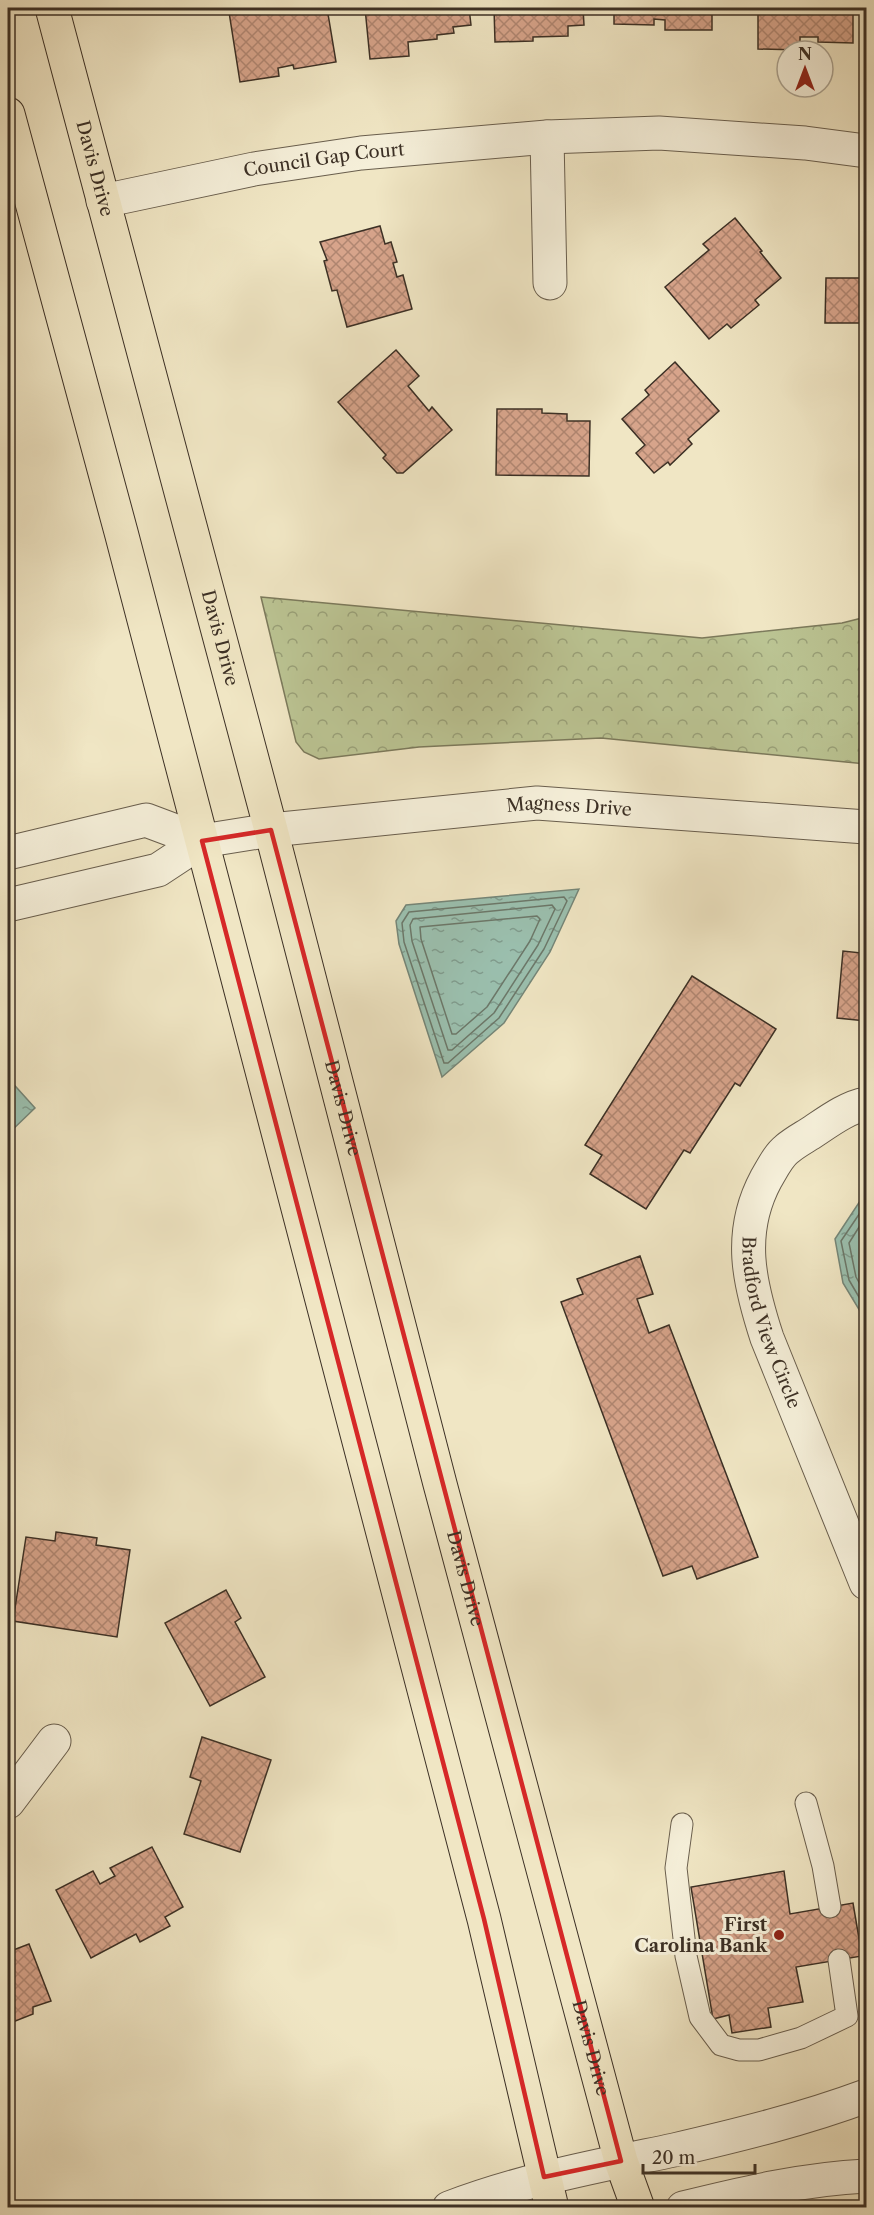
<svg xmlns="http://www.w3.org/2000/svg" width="874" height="2215" viewBox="0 0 874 2215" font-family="'Libre Caslon Text',serif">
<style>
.forest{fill:url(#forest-crowns);stroke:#7c7a5c;stroke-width:1.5}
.water{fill:url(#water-ripples);stroke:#758678;stroke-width:1.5}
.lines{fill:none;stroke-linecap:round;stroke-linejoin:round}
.shore{stroke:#6c786a;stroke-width:1.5}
.building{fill:url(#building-cross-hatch);stroke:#3c3025;stroke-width:1.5}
.service-casing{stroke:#695e4d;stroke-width:23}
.minor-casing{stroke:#695e4d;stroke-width:35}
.primary-casing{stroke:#3c3025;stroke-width:35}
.service{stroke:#f5efd9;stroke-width:21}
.minor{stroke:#f5efd9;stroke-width:33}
.primary{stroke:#f0e6c4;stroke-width:33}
.marked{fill:none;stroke:#d62828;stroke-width:4.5;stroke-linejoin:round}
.poi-dot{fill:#8f2418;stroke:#f5efd9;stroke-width:2}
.labels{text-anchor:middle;stroke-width:6;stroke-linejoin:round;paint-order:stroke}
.street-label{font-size:18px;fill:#3c3025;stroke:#f5efd9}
.poi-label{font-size:18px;font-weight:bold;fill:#3c3025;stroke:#f5efd9;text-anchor:end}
</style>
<defs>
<pattern id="forest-crowns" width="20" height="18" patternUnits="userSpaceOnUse" patternTransform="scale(1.5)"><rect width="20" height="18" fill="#bbc493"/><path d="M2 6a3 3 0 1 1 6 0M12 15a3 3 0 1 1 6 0" fill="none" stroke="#99a078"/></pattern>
<pattern id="water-ripples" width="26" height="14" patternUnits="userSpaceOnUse" patternTransform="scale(1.5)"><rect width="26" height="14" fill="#9bc0af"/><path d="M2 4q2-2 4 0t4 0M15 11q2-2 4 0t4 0" fill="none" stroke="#809c8e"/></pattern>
<pattern id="building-cross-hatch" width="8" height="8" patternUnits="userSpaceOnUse" patternTransform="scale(1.5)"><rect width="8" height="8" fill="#d7a48b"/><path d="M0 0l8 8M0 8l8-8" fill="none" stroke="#b08671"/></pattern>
</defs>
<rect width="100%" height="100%" fill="#f0e6c4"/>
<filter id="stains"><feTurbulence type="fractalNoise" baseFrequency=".00333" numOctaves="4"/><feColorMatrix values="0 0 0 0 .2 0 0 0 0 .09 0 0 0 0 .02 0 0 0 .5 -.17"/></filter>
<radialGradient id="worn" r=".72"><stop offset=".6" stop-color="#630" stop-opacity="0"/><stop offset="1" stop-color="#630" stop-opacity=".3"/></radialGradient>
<polygon class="forest" points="261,597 702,638 842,623 866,617 866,764 601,738 419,747 319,759 304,752 296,742"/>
<g class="water">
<polygon points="579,889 550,952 504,1023 442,1077 399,944 396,921 406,905"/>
<polygon points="8,1078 35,1108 8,1134"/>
<polygon points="866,1197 866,1321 843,1283 835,1239 860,1201"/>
</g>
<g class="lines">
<g class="shore">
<polygon points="564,897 567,901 544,949 499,1018 448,1063 444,1063 404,942 402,923 409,912"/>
<polygon points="552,905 555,909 538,945 494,1013 452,1050 448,1050 412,941 410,925 413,919"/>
<polygon points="537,916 540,919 530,941 487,1007 456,1034 452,1034 421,939 420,927"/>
<polyline points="866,1204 841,1241 849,1280 866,1309"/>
<polyline points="866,1216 849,1243 856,1277 866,1295"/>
</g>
</g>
<g class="building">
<polygon points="253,8 327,8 336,62 294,69 293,65 278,68 279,76 240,82 229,12"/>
<polygon points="365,8 469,8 471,25 453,27 454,33 437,35 437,39 408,42 409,56 370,59"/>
<polygon points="494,8 583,8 584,25 568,26 568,36 533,37 533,41 495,42"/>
<polygon points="614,8 712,8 712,30 665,30 665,20 654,19 654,25 614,24"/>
<polygon points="758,8 853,8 853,43 818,42 818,37 800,37 800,50 758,49"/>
<polygon points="735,218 762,251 760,252 781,278 755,300 759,305 731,328 727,324 709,339 665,287 709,250 703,244"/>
<polygon points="380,226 385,244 391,242 397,262 393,263 397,277 403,275 412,309 347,327 337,290 332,291 324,261 327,260 320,242"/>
<polygon points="826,278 866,278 866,326 864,326 864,323 825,323"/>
<polygon points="396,350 419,376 408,386 429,411 432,407 452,430 403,473 397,473 383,458 386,455 338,402"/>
<polygon points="675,362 719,411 688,439 692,444 670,465 668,462 654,473 636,453 645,445 622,419 649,395 645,390"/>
<polygon points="497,409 542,409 542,413 567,414 567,421 590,421 589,476 496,475"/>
<polygon points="864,923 866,923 866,1021 837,1018 843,951 861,953"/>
<polygon points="692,976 776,1029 740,1086 735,1083 690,1153 684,1150 646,1209 590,1174 602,1155 585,1145"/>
<polygon points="640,1256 653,1294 637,1299 649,1333 669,1325 758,1557 697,1579 692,1566 663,1576 561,1302 583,1294 577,1279"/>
<polygon points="56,1532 97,1538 96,1545 130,1550 117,1637 13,1621 26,1537 55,1541"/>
<polygon points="226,1590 241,1618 235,1622 265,1677 210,1706 165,1623"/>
<polygon points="202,1737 271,1760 240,1852 184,1834 201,1781 190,1777"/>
<polygon points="152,1847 183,1907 165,1917 170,1926 140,1942 136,1934 91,1958 56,1890 93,1871 100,1884 115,1876 110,1868"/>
<polygon points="784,1871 790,1914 853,1903 862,1956 796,1967 803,2002 768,2008 771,2027 732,2033 729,2015 713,2019 691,1887"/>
<polygon points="29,1944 51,2001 33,2007 33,2014 8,2024 8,1952"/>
</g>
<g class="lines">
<defs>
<g id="service">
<polyline points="806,1803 823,1866 830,1907"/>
<polyline points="682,1824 676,1868 686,1956 700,2017 721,2045 739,2050 759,2050 801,2038 847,2016 839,1960"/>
</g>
<g id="minor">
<polyline points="547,137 550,283"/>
<path id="s1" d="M103,201L254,169L361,153L547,137L659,133L805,143L866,151"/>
<polyline points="8,853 146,820 202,841"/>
<path id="s2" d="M8,905L158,870L202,841L271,830L537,803L866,827"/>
<path id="s3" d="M866,1104C848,1107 829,1121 814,1131C805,1137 795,1142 787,1149C778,1156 772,1169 766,1179C737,1233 749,1283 767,1338L866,1583"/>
<polyline points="8,1802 54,1741"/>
<path d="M449,2208C522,2180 598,2166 674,2150C739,2135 804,2119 866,2096"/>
<path d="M683,2208C744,2193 804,2179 866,2176"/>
</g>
<g id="primary">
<path id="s4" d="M52,8L271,830L440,1484L621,2161L638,2208"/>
<polyline points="8,114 121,532 484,1919 552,2208"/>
</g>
</defs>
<use href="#service" class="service-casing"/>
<use href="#minor" class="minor-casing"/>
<use href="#primary" class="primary-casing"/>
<use href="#service" class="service"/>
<use href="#minor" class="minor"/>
<use href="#primary" class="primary"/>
</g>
<path class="marked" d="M271,830L621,2161L544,2177L484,1919L202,841Z"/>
<circle class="poi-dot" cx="779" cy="1935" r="6"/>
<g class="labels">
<g class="street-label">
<text dy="6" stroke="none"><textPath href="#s1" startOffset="225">Council Gap Court</textPath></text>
<text dy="6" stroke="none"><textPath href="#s4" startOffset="166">Davis Drive</textPath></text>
<text dy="6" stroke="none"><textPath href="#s4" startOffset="652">Davis Drive</textPath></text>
<text dy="6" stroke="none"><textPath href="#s2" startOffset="576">Magness Drive</textPath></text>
<text dy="6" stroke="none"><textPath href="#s4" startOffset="1138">Davis Drive</textPath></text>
<text dy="6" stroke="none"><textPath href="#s3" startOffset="278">Bradford View Circle</textPath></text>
<text dy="6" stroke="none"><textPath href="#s4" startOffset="1624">Davis Drive</textPath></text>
<text dy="6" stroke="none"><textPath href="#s4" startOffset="2110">Davis Drive</textPath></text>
</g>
<g class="poi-label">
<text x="767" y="1931">First<tspan x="767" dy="21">Carolina Bank</tspan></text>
</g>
</g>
<rect width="874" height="2215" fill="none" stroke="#f0e6c4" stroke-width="30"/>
<rect x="9" y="9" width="856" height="2197" fill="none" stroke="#3c3025" stroke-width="3"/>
<rect x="15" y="15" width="844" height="2185" fill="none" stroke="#3c3025" stroke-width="1.5"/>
<g transform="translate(805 69)"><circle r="28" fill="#f5efd9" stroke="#aba391" stroke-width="1.5"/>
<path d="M0-4.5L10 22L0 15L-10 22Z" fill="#8f2418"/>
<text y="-9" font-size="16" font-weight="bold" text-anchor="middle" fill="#3c3025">N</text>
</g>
<path d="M643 2164v9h112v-9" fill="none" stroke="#3c3025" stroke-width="3"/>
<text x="652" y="2164" font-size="18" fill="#3c3025" stroke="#f5efd9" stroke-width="4.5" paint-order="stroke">20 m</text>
<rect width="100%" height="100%" filter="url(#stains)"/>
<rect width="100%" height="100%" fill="url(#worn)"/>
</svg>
